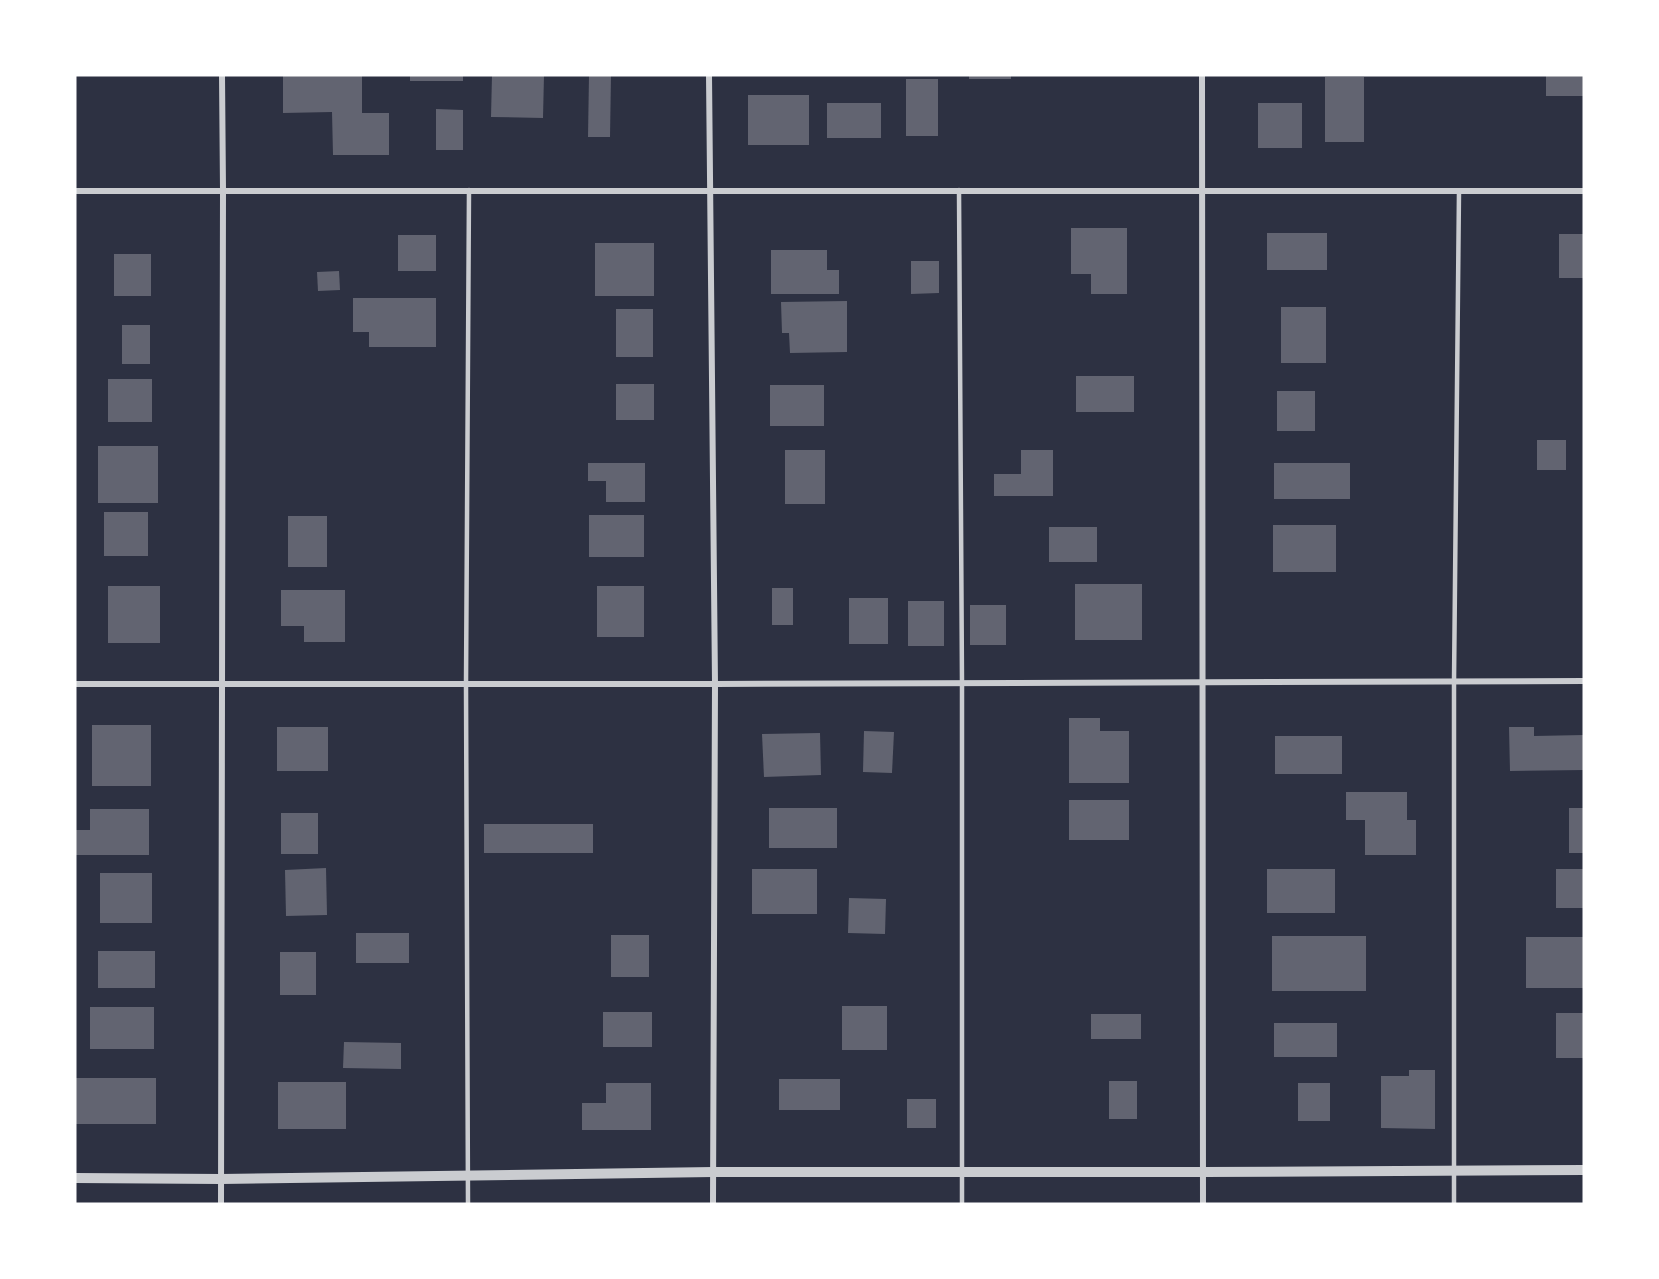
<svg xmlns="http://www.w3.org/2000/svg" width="1659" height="1279" viewBox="0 0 1659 1279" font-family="Barlow,sans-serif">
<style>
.building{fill:#626471}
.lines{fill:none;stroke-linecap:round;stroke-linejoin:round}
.service{stroke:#caccd0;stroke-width:4.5}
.minor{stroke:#caccd0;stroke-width:6}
.tertiary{stroke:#caccd0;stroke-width:10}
</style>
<rect width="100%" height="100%" fill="#2d3142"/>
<g class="building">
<polygon points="283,75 362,75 362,113 389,113 389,155 333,155 332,112 283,113"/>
<rect x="410" y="75" width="53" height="6"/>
<polygon points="492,75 544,75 543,118 491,117"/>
<polygon points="589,75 611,75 610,137 588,137"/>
<rect x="969" y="75" width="42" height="4"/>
<rect x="1546" y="75" width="38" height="21"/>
<rect x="1325" y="77" width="39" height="65"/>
<rect x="906" y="79" width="32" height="57"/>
<rect x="748" y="95" width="61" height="50"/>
<rect x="827" y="103" width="54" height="35"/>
<rect x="1258" y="103" width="44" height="45"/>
<polygon points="436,109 463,110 463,150 436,150"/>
<polygon points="1071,228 1127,228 1127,294 1091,294 1091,274 1071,274"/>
<rect x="1267" y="233" width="60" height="37"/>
<rect x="1559" y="234" width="25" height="44"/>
<rect x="398" y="235" width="38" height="36"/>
<rect x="595" y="243" width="59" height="53"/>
<polygon points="771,250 827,250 827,270 839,270 839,294 771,294"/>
<rect x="114" y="254" width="37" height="42"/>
<polygon points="911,261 939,261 939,293 911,294"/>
<polygon points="339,271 340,290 318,291 317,272"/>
<polygon points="353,298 436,298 436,347 369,347 369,332 353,332"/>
<polygon points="847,301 847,352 790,353 789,333 782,333 781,302"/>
<rect x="1281" y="307" width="45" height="56"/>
<rect x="616" y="309" width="37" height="48"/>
<rect x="122" y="325" width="28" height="39"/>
<rect x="1076" y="376" width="58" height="36"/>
<rect x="108" y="379" width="44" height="43"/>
<rect x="616" y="384" width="38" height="36"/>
<rect x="770" y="385" width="54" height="41"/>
<rect x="1277" y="391" width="38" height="40"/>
<rect x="1537" y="440" width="29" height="30"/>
<rect x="98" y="446" width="60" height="57"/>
<rect x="785" y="450" width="40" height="54"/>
<polygon points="1021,450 1053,450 1053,496 994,496 994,474 1021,474"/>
<polygon points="588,463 645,463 645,502 606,502 606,481 588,481"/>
<rect x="1274" y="463" width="76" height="36"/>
<rect x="104" y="512" width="44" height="44"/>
<rect x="589" y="515" width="55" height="42"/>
<rect x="288" y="516" width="39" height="51"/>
<rect x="1273" y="525" width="63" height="47"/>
<rect x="1049" y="527" width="48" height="35"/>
<rect x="1075" y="584" width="67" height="56"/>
<rect x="108" y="586" width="52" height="57"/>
<rect x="597" y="586" width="47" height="51"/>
<rect x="772" y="588" width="21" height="37"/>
<polygon points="281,590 345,590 345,642 304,642 304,626 281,626"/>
<rect x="849" y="598" width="39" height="46"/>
<rect x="908" y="601" width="36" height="45"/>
<rect x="970" y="605" width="36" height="40"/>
<polygon points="1069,718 1100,718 1100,731 1129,731 1129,783 1069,783"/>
<rect x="92" y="725" width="59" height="61"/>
<rect x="277" y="727" width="51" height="44"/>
<polygon points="1509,727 1534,727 1534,736 1584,735 1584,770 1510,771"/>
<polygon points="864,731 894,732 892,773 863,772"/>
<polygon points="820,733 821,775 764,777 762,734"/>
<rect x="1275" y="736" width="67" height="38"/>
<polygon points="1346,792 1407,792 1407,820 1416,820 1416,855 1365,855 1365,820 1346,820"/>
<rect x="1069" y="800" width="60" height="40"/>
<rect x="769" y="808" width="68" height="40"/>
<rect x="1569" y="808" width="15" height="45"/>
<polygon points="90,809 149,809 149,855 75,855 75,830 90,830"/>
<rect x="281" y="813" width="37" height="41"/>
<rect x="484" y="824" width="109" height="29"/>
<polygon points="326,868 327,915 286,916 285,870"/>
<rect x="752" y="869" width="65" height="45"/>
<rect x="1267" y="869" width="68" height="44"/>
<rect x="1556" y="869" width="28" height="39"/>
<rect x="100" y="873" width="52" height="50"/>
<polygon points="849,898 886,899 885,934 848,933"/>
<rect x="356" y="933" width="53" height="30"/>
<rect x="611" y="935" width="38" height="42"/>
<rect x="1272" y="936" width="94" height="55"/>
<rect x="1526" y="937" width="58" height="51"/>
<rect x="98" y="951" width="57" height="37"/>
<rect x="280" y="952" width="36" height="43"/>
<rect x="842" y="1006" width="45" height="44"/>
<rect x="90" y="1007" width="64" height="42"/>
<rect x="603" y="1012" width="49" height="35"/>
<rect x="1556" y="1013" width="28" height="45"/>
<rect x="1091" y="1014" width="50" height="25"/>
<rect x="1274" y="1023" width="63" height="34"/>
<polygon points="344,1042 401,1043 401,1069 343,1068"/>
<polygon points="1409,1070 1435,1070 1435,1129 1381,1128 1381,1076 1409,1076"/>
<rect x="75" y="1078" width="81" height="46"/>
<rect x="779" y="1079" width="61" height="31"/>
<rect x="1109" y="1081" width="28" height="38"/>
<rect x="278" y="1082" width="68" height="47"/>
<polygon points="606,1083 651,1083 651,1130 582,1130 582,1103 606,1103"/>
<rect x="1298" y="1083" width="32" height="38"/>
<rect x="907" y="1099" width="29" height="29"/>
</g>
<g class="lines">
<g class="service">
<polyline points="959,190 962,683 962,1204"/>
<polyline points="468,1204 466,685 469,190"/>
<polyline points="1454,1204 1454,682 1459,191"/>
</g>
<g class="minor">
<polyline points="709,75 715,684 713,1204"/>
<polyline points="1202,75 1203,1204"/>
<polyline points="75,191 1584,191"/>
<polyline points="75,684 715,684 1584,681"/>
<polyline points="221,1204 223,190 222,75"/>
</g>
<polyline class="tertiary" points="75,1178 221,1179 713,1172 1203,1172 1584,1170"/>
</g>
<rect width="1659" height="1279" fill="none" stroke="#ffffff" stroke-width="153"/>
</svg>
